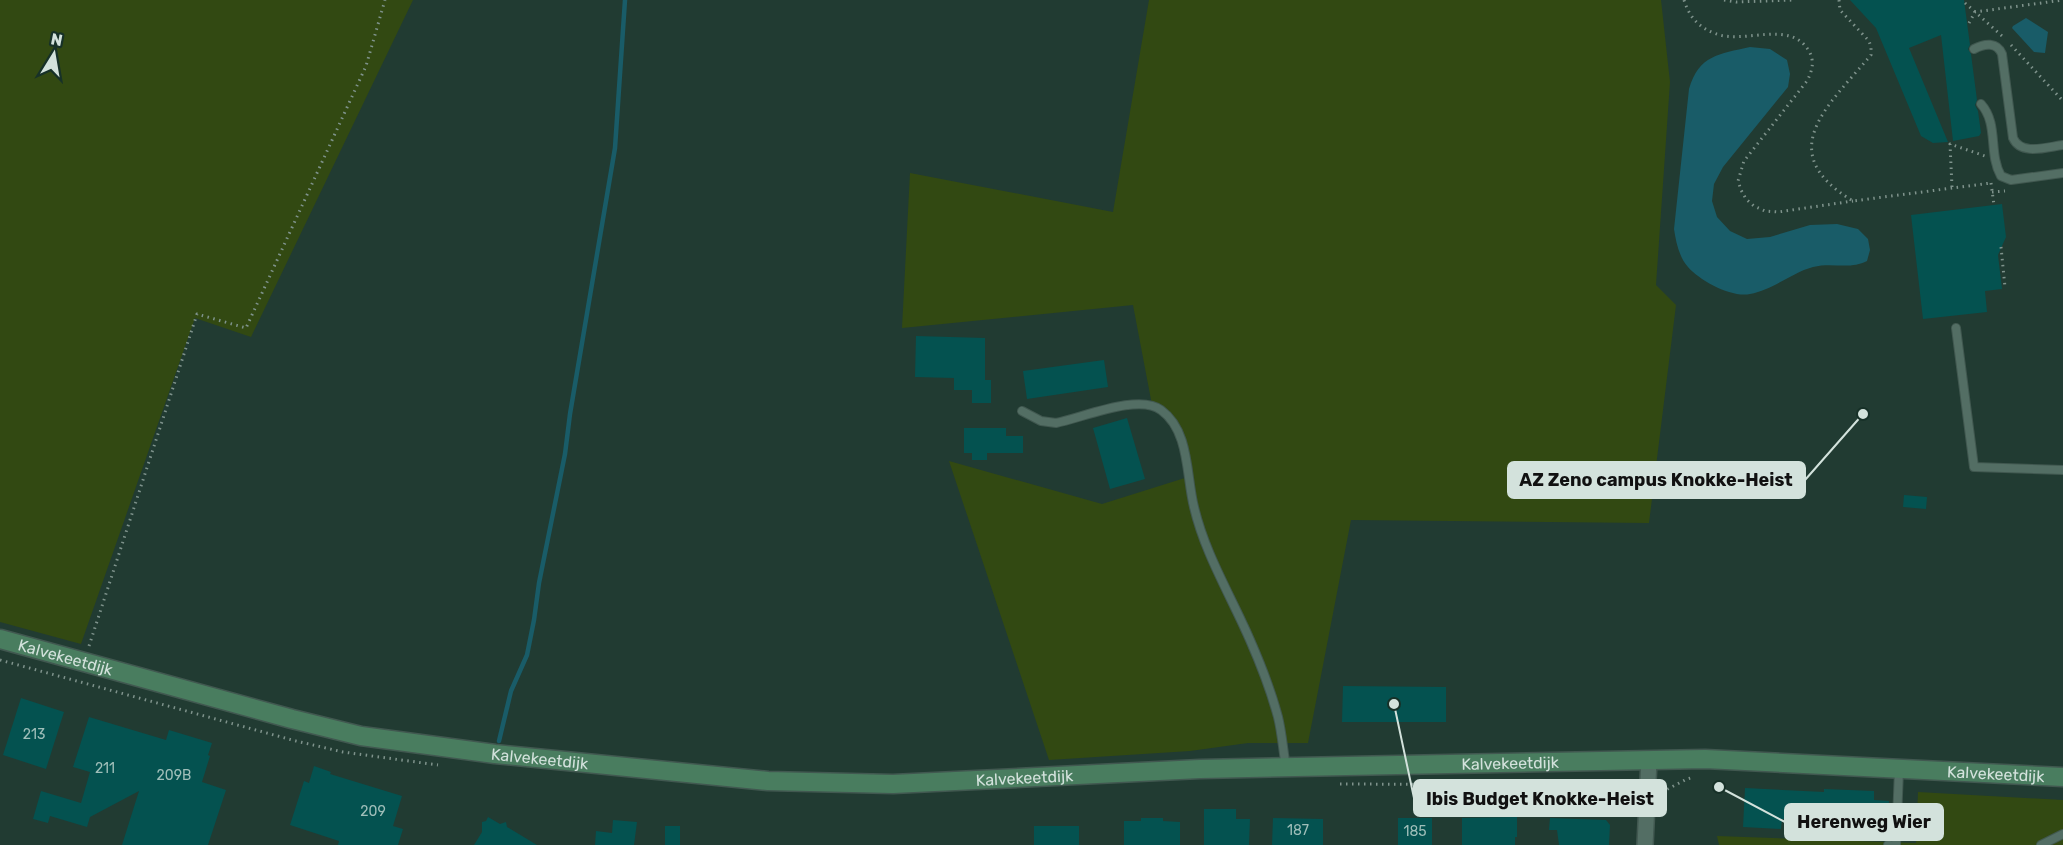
<svg xmlns="http://www.w3.org/2000/svg" width="2063" height="845" viewBox="0 0 2063 845" font-family="Rubik,sans-serif">
<style>
.green{fill:#324912}
.water{fill:#195c68}
.lines{fill:none;stroke-linecap:round;stroke-linejoin:round}
.stream{stroke:#195c68;stroke-width:4.5}
.building{fill:#045250}
.lane-casing{stroke:#415850;stroke-width:10}
.street-casing{stroke:#415850;stroke-width:18}
.secondary-casing{stroke:#415850;stroke-width:21}
.path{stroke:#7f938c;stroke-width:3;stroke-dasharray:1.5 4.5;stroke-linecap:butt}
.lane{stroke:#536e64;stroke-width:8}
.street{stroke:#536e64;stroke-width:15}
.secondary{stroke:#497d5f;stroke-width:18}
.labels{text-anchor:middle;stroke-width:5;stroke-linejoin:round;paint-order:stroke}
.number-label{font-size:14px;fill:#9fbeb9}
.street-label{font-size:16px;fill:#d3e2dc;stroke:#173128}
.leader{fill:none;stroke:#d3e2dc;stroke-width:2}
.callout-dot{fill:#d3e2dc;stroke:#173128;stroke-width:2}
.callout{fill:#d3e2dc;stroke:#d3e2dc;stroke-width:2}
.callout-label{font-size:18px;text-anchor:middle;font-weight:bold;fill:#111}
</style>
<rect width="100%" height="100%" fill="#213b32"/>
<g class="green">
<polygon points="0,0 413,0 251,337 195,318 81,644 0,622"/>
<polygon points="1149,0 1661,0 1670,82 1656,285 1676,305 1649,523 1351,520 1308,743 1248,743 1190,751 1049,760 949,461 1102,504 1188,477 1184,448 1169,418 1152,405 1133,305 902,328 910,173 1113,212"/>
<polygon points="1918,792 2063,800 2063,845 1719,845 1717,836 1916,843"/>
</g>
<g class="water">
<polygon points="2026,18 2048,32 2045,53 2034,52 2012,28 2013,26"/>
<path d="M1750,47L1770,49L1787,60L1790,74L1788,87L1723,167L1714,184L1712,201L1717,217L1730,231L1747,239L1770,237L1810,225L1837,224L1858,229L1868,239L1870,250L1867,261C1850,270 1832,262 1813,267C1791,273 1773,290 1750,294C1732,298 1700,281 1688,267C1679,257 1676,242 1674,229L1689,89C1699,55 1719,54 1750,47Z"/>
</g>
<g class="lines">
<polyline class="stream" points="499,741 511,691 527,655 534,620 539,583 565,454 570,414 615,148 625,0"/>
</g>
<g class="building">
<polygon points="1850,0 1964,0 1970,45 1968,49 1971,54 1977,100 1975,105 1978,111 1981,133 1979,136 1953,141 1941,35 1909,48 1948,142 1933,143 1921,136 1876,28"/>
<polygon points="2002,204 2006,237 1998,255 2002,289 1985,291 1987,312 1923,319 1911,215"/>
<polygon points="916,336 985,338 985,380 991,380 991,403 972,403 972,390 954,390 954,378 915,377"/>
<polygon points="1104,360 1108,387 1027,399 1023,371"/>
<polygon points="1127,418 1145,479 1110,489 1093,428"/>
<polygon points="964,428 1006,428 1006,436 1023,436 1023,453 987,453 987,460 972,460 972,453 964,453"/>
<polygon points="1904,495 1927,497 1926,509 1903,507"/>
<polygon points="1343,686 1446,687 1446,722 1342,722"/>
<polygon points="21,698 64,712 46,769 3,755"/>
<polygon points="89,717 166,740 169,730 212,743 208,755 210,756 202,782 226,790 208,845 122,845 139,791 90,817 87,827 50,816 48,823 33,819 41,791 81,803 90,772 73,767"/>
<polygon points="314,766 331,772 330,774 402,796 393,826 403,829 398,845 338,845 339,841 290,825 304,781 309,783"/>
<polygon points="1745,788 1824,792 1824,789 1874,791 1874,800 1889,801 1887,834 1808,831 1808,820 1782,819 1781,829 1743,827"/>
<polygon points="1204,809 1236,809 1236,819 1250,819 1249,845 1204,845"/>
<polygon points="488,817 500,824 506,822 507,827 537,845 474,845 482,832 482,822 486,821"/>
<polygon points="1517,817 1517,837 1515,837 1515,845 1462,845 1462,818"/>
<polygon points="1141,818 1163,818 1163,821 1180,822 1180,845 1124,845 1124,821 1141,821"/>
<polygon points="1273,818 1323,819 1323,845 1272,845"/>
<rect x="1398" y="818" width="34" height="27"/>
<polygon points="1550,818 1606,820 1610,825 1609,845 1559,845 1557,830 1549,830"/>
<polygon points="613,820 637,822 634,845 595,845 596,831 612,833"/>
<rect x="665" y="826" width="15" height="19"/>
<rect x="1034" y="826" width="45" height="19"/>
</g>
<g class="lines">
<defs>
<g id="lane">
<path d="M1974,49C1985,43 1997,42 2002,54L2013,138C2021,156 2047,147 2063,145"/>
<path d="M1981,104C1999,124 1988,153 2001,176L2011,180L2063,173"/>
<polyline points="1956,328 1974,467 2063,470"/>
<path d="M1022,411L1041,421L1056,423C1082,418 1139,393 1161,410C1190,431 1186,476 1194,507C1205,554 1231,596 1250,640C1261,665 1271,691 1278,717C1282,733 1283,750 1286,767"/>
<polyline points="1888,845 1890,845"/>
<polyline points="1896,845 1899,770"/>
<polyline points="2041,845 2063,834"/>
</g>
<polyline id="street" points="1645,845 1649,760"/>
<g id="secondary">
<path id="s1" d="M0,639L292,719L361,736L495,754L768,781L893,784L1200,769L1705,759L2063,777"/>
</g>
</defs>
<use href="#lane" class="lane-casing"/>
<use href="#street" class="street-casing"/>
<use href="#secondary" class="secondary-casing"/>
<g class="path">
<path d="M1684,0C1689,16 1698,27 1714,33C1743,46 1789,18 1809,51C1815,62 1812,71 1807,81L1744,161L1738,181L1741,190L1746,199L1754,206L1765,211L1778,212L1853,201"/>
<polyline points="1724,0 1736,2 1794,0"/>
<path d="M1839,0L1840,10L1869,41L1871,47V55C1829,105 1771,152 1853,201L1991,183"/>
<polyline points="1965,3 2002,36"/>
<polyline points="1969,23 1975,12 2063,0"/>
<polyline points="2011,45 2063,101"/>
<polyline points="1991,183 1994,205"/>
<polyline points="1952,187 1950,144 1985,156"/>
<polyline points="1992,192 2005,191"/>
<polyline points="2001,247 2005,287"/>
<polyline points="89,646 197,314 246,328 366,66 385,0"/>
<polyline points="0,660 296,741 343,752 438,765"/>
<polyline points="1340,784 1598,785 1620,786 1633,790"/>
<polyline points="1662,792 1687,779 1694,777"/>
</g>
<use href="#lane" class="lane"/>
<use href="#street" class="street"/>
<use href="#secondary" class="secondary"/>
</g>
<g class="labels">
<g class="number-label">
<text x="34" y="739">213</text>
<text x="105" y="773">211</text>
<text x="174" y="780">209B</text>
<text x="373" y="816">209</text>
<text x="1298" y="835">187</text>
<text x="1415" y="836">185</text>
</g>
<g class="street-label">
<text dy="6" stroke="none"><textPath href="#s1" startOffset="68">Kalvekeetdijk</textPath></text>
<text dy="6" stroke="none"><textPath href="#s1" startOffset="554">Kalvekeetdijk</textPath></text>
<text dy="6" stroke="none"><textPath href="#s1" startOffset="1526">Kalvekeetdijk</textPath></text>
<text dy="6" stroke="none"><textPath href="#s1" startOffset="2012">Kalvekeetdijk</textPath></text>
<text dy="6" stroke="none"><textPath href="#s1" startOffset="1040">Kalvekeetdijk</textPath></text>
</g>
</g>
<path class="leader" d="M1863 414L1805 480M1394 704L1414 798M1719 787L1785 822"/>
<g class="callout-dot">
<circle cx="1863" cy="414" r="6"/>
<circle cx="1394" cy="704" r="6"/>
<circle cx="1719" cy="787" r="6"/>
</g>
<g class="callout">
<rect x="1508" y="462" width="297" height="36" rx="6"/>
<rect x="1414" y="780" width="252" height="36" rx="6"/>
<rect x="1785" y="804" width="158" height="36" rx="6"/>
</g>
<g class="callout-label">
<text x="1656" y="486">AZ Zeno campus Knokke-Heist</text>
<text x="1540" y="805">Ibis Budget Knokke-Heist</text>
<text x="1864" y="828">Herenweg Wier</text>
</g>
<g transform="translate(54 54) rotate(11)" stroke="#173128" stroke-width="4.5" paint-order="stroke">
<path d="M0-4.5L10 22L0 15L-10 22Z" fill="#d3e2dc"/>
<text y="-9" font-size="16" font-weight="bold" text-anchor="middle" fill="#d3e2dc">N</text>
</g>
</svg>
